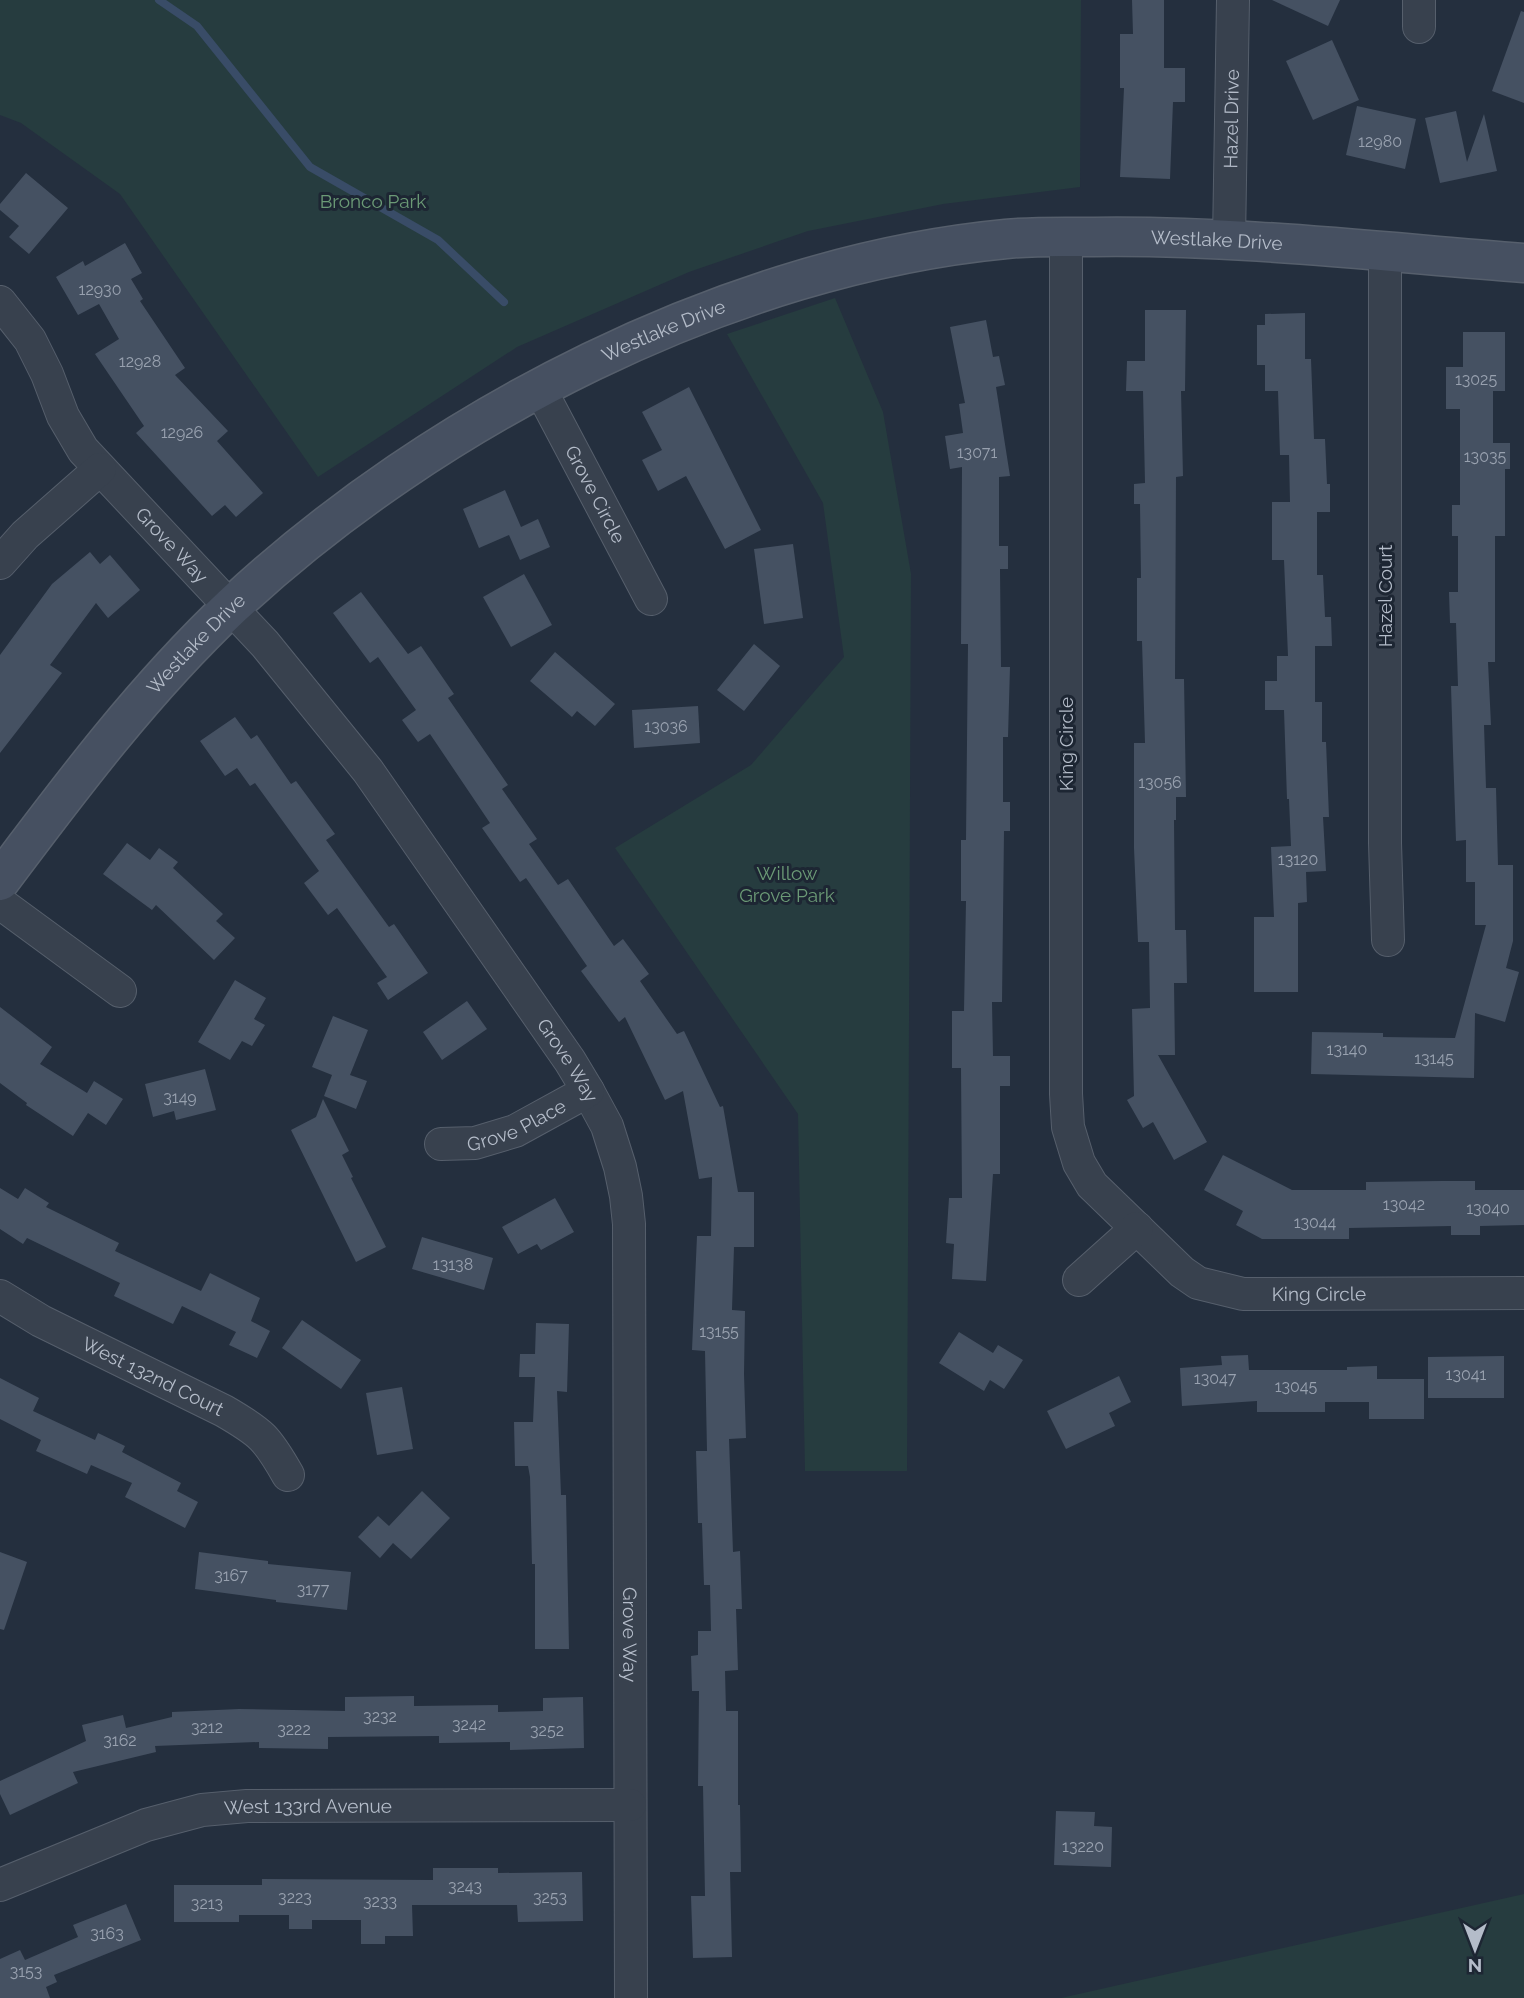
<svg xmlns="http://www.w3.org/2000/svg" width="1524" height="1998" viewBox="0 0 1524 1998" font-family="Raleway,sans-serif">
<style>
.green{fill:#263c3f}
.lines{fill:none;stroke-linecap:round;stroke-linejoin:round}
.stream{stroke:#394c67;stroke-width:8}
.building{fill:#455162}
.street-casing{stroke:#565f6c;stroke-width:34}
.secondary-casing{stroke:#565f6c;stroke-width:41}
.street{stroke:#38414e;stroke-width:32}
.secondary{stroke:#465061;stroke-width:38}
.labels{text-anchor:middle;stroke-width:6;stroke-linejoin:round;paint-order:stroke}
.number-label{font-size:16px;fill:#98a1af}
.street-label{font-size:19px;fill:#b4bcc9;stroke:#1d2633}
.park-label{font-size:19px;fill:#6b9a76;stroke:#1d2633}
</style>
<rect width="100%" height="100%" fill="#242f3e"/>
<g class="green">
<polygon points="0,0 1081,0 1080,187 943,204 808,231 689,272 517,347 318,477 120,194 21,123 0,115"/>
<polygon points="835,298 883,412 911,574 907,1471 805,1471 798,1114 615,848 751,765 844,657 823,503 727,334"/>
<polygon points="1524,1894 1524,1998 1061,1998"/>
</g>
<g class="lines">
<polyline class="stream" points="159,0 197,26 310,167 438,240 504,302"/>
</g>
<g class="building">
<polygon points="1132,0 1164,0 1164,68 1185,68 1185,102 1173,102 1170,179 1120,177 1124,88 1120,88 1120,34 1133,34"/>
<polygon points="1272,0 1340,0 1328,26"/>
<polygon points="1521,11 1524,12 1524,103 1492,91"/>
<polygon points="1332,40 1359,100 1313,120 1286,61"/>
<polygon points="1357,106 1416,119 1405,169 1346,155"/>
<polygon points="1456,111 1467,162 1484,114 1497,171 1440,183 1425,118"/>
<polygon points="26,173 68,208 29,254 9,237 19,226 0,210 0,204"/>
<polygon points="125,243 142,273 131,279 143,299 140,301 185,368 175,375 228,431 217,441 263,493 236,517 225,505 212,516 136,433 144,426 95,354 119,339 99,304 78,315 56,277 83,261 85,266"/>
<polygon points="1145,310 1186,310 1185,391 1181,391 1183,476 1176,477 1175,679 1184,679 1186,797 1176,797 1176,820 1174,820 1175,930 1186,930 1187,983 1174,983 1175,1055 1158,1055 1207,1142 1174,1160 1153,1122 1143,1128 1127,1100 1134,1096 1132,1009 1150,1008 1149,942 1138,942 1134,848 1134,743 1145,743 1142,641 1137,641 1137,578 1141,578 1140,504 1134,504 1134,484 1145,483 1143,391 1126,391 1127,361 1145,361"/>
<polygon points="1305,313 1305,359 1311,359 1314,439 1325,439 1327,484 1330,484 1330,512 1317,512 1317,575 1323,575 1325,617 1331,617 1332,646 1315,646 1315,702 1322,702 1322,742 1326,742 1329,817 1323,817 1326,871 1306,872 1307,902 1298,903 1298,992 1254,992 1254,917 1274,917 1271,847 1291,846 1289,799 1287,799 1284,710 1265,710 1265,681 1277,681 1277,656 1288,656 1284,560 1272,560 1272,502 1290,502 1289,455 1280,455 1278,391 1265,391 1265,365 1257,365 1257,325 1265,325 1265,314"/>
<polygon points="986,320 993,357 999,356 1005,385 996,387 1010,476 999,477 999,546 1008,546 1008,569 1000,569 1001,667 1010,667 1008,737 1003,737 1003,802 1010,802 1010,831 1004,831 1002,1002 992,1002 993,1056 1010,1056 1010,1086 1000,1086 1000,1174 993,1174 986,1281 952,1279 954,1244 946,1243 949,1198 962,1198 961,1068 952,1068 952,1011 964,1011 966,901 961,901 961,840 966,840 968,644 961,644 962,467 950,469 945,436 963,433 959,404 965,403 950,327"/>
<polygon points="1463,332 1505,332 1505,391 1493,391 1493,443 1510,443 1510,469 1505,469 1505,536 1495,536 1495,662 1488,662 1491,725 1484,725 1486,788 1496,788 1498,865 1513,865 1513,941 1506,968 1519,972 1505,1022 1475,1013 1474,1078 1311,1074 1312,1032 1383,1033 1383,1037 1455,1038 1486,925 1475,925 1475,882 1466,882 1466,840 1456,841 1453,752 1451,686 1458,686 1456,623 1450,623 1449,592 1458,592 1458,536 1452,536 1452,505 1460,505 1460,409 1446,409 1446,367 1463,367"/>
<polygon points="689,387 761,530 725,549 686,476 658,491 642,460 662,450 642,412"/>
<polygon points="505,490 521,527 538,519 550,547 520,560 509,535 479,548 463,509"/>
<polygon points="793,544 803,618 764,624 754,549"/>
<polygon points="90,552 100,564 110,555 140,590 108,618 96,603 50,665 62,673 0,753 0,655 52,584"/>
<polygon points="524,574 552,625 511,647 483,597"/>
<polygon points="361,592 408,654 421,646 454,694 448,698 508,785 502,789 537,839 529,844 558,885 568,879 614,946 623,939 649,974 640,981 677,1034 684,1031 720,1107 723,1106 738,1192 754,1192 754,1247 734,1247 732,1310 745,1311 744,1374 746,1438 729,1439 733,1552 740,1551 742,1609 736,1609 738,1670 725,1671 726,1711 738,1711 738,1805 740,1805 741,1872 730,1872 732,1957 693,1958 691,1896 705,1896 703,1786 698,1786 699,1691 692,1691 691,1656 698,1655 698,1631 711,1631 710,1585 704,1585 702,1523 698,1523 696,1451 707,1451 705,1351 692,1350 697,1236 711,1236 712,1177 699,1179 683,1091 665,1100 625,1017 619,1022 581,971 587,966 526,878 520,882 482,828 490,823 430,734 418,742 402,720 416,710 378,657 370,663 333,613"/>
<polygon points="754,644 780,666 744,711 717,690"/>
<polygon points="555,652 615,704 595,726 577,711 572,717 530,681"/>
<polygon points="698,706 700,743 634,748 632,710"/>
<polygon points="235,717 251,739 257,735 291,784 296,781 335,834 326,840 389,927 394,924 428,973 388,1000 377,983 387,977 337,908 328,915 304,883 319,871 255,783 250,786 237,768 225,776 200,741"/>
<polygon points="127,843 150,860 159,848 178,862 173,868 223,914 216,921 235,938 214,960 156,905 152,910 103,874"/>
<polygon points="235,980 266,998 254,1019 265,1025 252,1046 242,1041 230,1060 198,1042"/>
<polygon points="467,1001 487,1029 442,1060 423,1032"/>
<polygon points="0,1007 52,1047 40,1064 87,1093 94,1081 123,1099 106,1125 88,1113 73,1136 26,1105 27,1103 0,1083"/>
<polygon points="333,1016 368,1030 350,1075 367,1081 356,1109 324,1096 332,1075 312,1067"/>
<polygon points="205,1069 216,1110 176,1120 174,1111 153,1117 145,1084"/>
<polygon points="323,1099 349,1151 342,1155 353,1177 351,1178 386,1247 356,1262 291,1130 316,1117"/>
<polygon points="1223,1155 1292,1190 1366,1190 1366,1182 1441,1181 1475,1181 1475,1190 1524,1190 1524,1225 1480,1226 1480,1235 1451,1235 1451,1226 1349,1228 1349,1239 1262,1239 1236,1225 1243,1211 1204,1190"/>
<polygon points="0,1188 18,1199 25,1188 49,1203 46,1207 119,1243 115,1251 201,1291 210,1273 260,1298 251,1321 270,1331 257,1358 229,1345 236,1332 182,1306 173,1324 114,1296 120,1283 27,1238 23,1244 0,1229"/>
<polygon points="555,1198 574,1232 541,1250 537,1244 518,1254 502,1227"/>
<polygon points="422,1237 493,1258 484,1290 412,1269"/>
<polygon points="302,1320 361,1360 341,1389 282,1348"/>
<polygon points="536,1323 569,1324 567,1392 557,1391 561,1495 566,1495 569,1649 535,1649 535,1564 532,1564 530,1477 528,1466 515,1466 514,1422 533,1422 535,1377 519,1377 520,1354 535,1354"/>
<polygon points="959,1332 993,1353 998,1345 1023,1360 1004,1389 990,1380 984,1391 939,1363"/>
<polygon points="1248,1355 1249,1370 1347,1370 1347,1367 1377,1366 1377,1379 1424,1379 1424,1419 1369,1419 1369,1402 1325,1402 1325,1412 1257,1412 1257,1401 1182,1406 1180,1368 1222,1365 1221,1356"/>
<polygon points="1504,1356 1504,1398 1428,1398 1428,1357"/>
<polygon points="1119,1376 1131,1402 1109,1413 1115,1426 1066,1449 1047,1411"/>
<polygon points="0,1378 39,1398 33,1411 95,1440 98,1433 125,1446 122,1452 181,1483 177,1491 198,1502 185,1528 125,1497 132,1483 91,1465 87,1474 36,1451 41,1440 0,1419"/>
<polygon points="402,1387 413,1449 377,1455 366,1393"/>
<polygon points="422,1491 450,1518 411,1559 393,1543 380,1558 358,1537 378,1516 389,1526"/>
<polygon points="0,1552 27,1562 4,1630 0,1629"/>
<polygon points="199,1552 268,1561 268,1564 351,1572 347,1610 276,1602 276,1600 195,1589"/>
<polygon points="414,1696 414,1706 498,1705 498,1712 543,1711 543,1698 583,1697 584,1748 510,1750 510,1742 439,1743 439,1736 328,1737 328,1749 259,1748 259,1742 155,1746 156,1752 73,1772 78,1783 10,1815 0,1794 0,1781 86,1741 82,1725 123,1715 126,1728 172,1717 172,1712 239,1709 345,1711 345,1697"/>
<polygon points="1056,1811 1095,1812 1094,1826 1112,1827 1111,1867 1054,1865"/>
<polygon points="433,1868 498,1868 498,1873 582,1872 583,1921 518,1922 517,1905 412,1905 413,1936 385,1936 385,1944 361,1944 361,1920 312,1920 312,1929 289,1929 289,1915 239,1915 239,1922 174,1922 174,1885 262,1885 262,1879 433,1880"/>
<polygon points="126,1904 141,1940 54,1975 57,1982 46,1987 50,1998 0,1998 0,1959 20,1950 25,1960 78,1937 73,1925"/>
</g>
<g class="lines">
<defs>
<g id="street">
<polyline points="1419,0 1419,27"/>
<path id="s1" d="M1066,237V1094L1068,1127L1079,1163L1092,1185L1182,1272L1198,1283L1243,1294L1524,1293"/>
<path id="s2" d="M1229,240L1233,0"/>
<polyline points="1385,253 1385,843 1388,940"/>
<path id="s3" d="M0,302L30,340L47,374L63,416L83,450L265,644L368,771L570,1061L588,1091L607,1126L620,1167L626,1196L629,1224L631,1998"/>
<path id="s4" d="M540,389L651,599"/>
<polyline points="0,563 25,535 100,469"/>
<polyline points="0,903 120,991"/>
<path id="s5" d="M441,1144L475,1143L515,1131L588,1091"/>
<polyline points="1079,1280 1137,1228"/>
<path id="s6" d="M0,1296L41,1321L224,1411C262,1433 267,1438 288,1475"/>
<path id="s7" d="M0,1885L146,1825L202,1810L247,1806L630,1805"/>
</g>
<g id="secondary">
<path id="s8" d="M0,881C72,785 145,688 232,606C433,418 731,265 1006,239C1035,236 1065,237 1094,237C1237,235 1381,252 1524,263"/>
</g>
</defs>
<use href="#street" class="street-casing"/>
<use href="#secondary" class="secondary-casing"/>
<use href="#street" class="street"/>
<use href="#secondary" class="secondary"/>
</g>
<g class="labels">
<g class="number-label">
<text x="1380" y="147">12980</text>
<text x="100" y="295">12930</text>
<text x="140" y="367">12928</text>
<text x="1476" y="385">13025</text>
<text x="182" y="438">12926</text>
<text x="977" y="458">13071</text>
<text x="1485" y="462">13035</text>
<text x="666" y="732">13036</text>
<text x="1160" y="788">13056</text>
<text x="1298" y="865">13120</text>
<text x="1347" y="1055">13140</text>
<text x="1434" y="1064">13145</text>
<text x="180" y="1103">3149</text>
<text x="1404" y="1210">13042</text>
<text x="1488" y="1214">13040</text>
<text x="1315" y="1228">13044</text>
<text x="453" y="1270">13138</text>
<text x="719" y="1337">13155</text>
<text x="1466" y="1380">13041</text>
<text x="1215" y="1384">13047</text>
<text x="1296" y="1392">13045</text>
<text x="231" y="1581">3167</text>
<text x="313" y="1595">3177</text>
<text x="380" y="1722">3232</text>
<text x="469" y="1730">3242</text>
<text x="207" y="1733">3212</text>
<text x="294" y="1735">3222</text>
<text x="547" y="1736">3252</text>
<text x="120" y="1746">3162</text>
<text x="1083" y="1852">13220</text>
<text x="465" y="1892">3243</text>
<text x="295" y="1903">3223</text>
<text x="550" y="1903">3253</text>
<text x="380" y="1907">3233</text>
<text x="207" y="1909">3213</text>
<text x="107" y="1939">3163</text>
<text x="26" y="1977">3153</text>
</g>
<g class="street-label">
<text dy="7" stroke="none"><textPath href="#s2" startOffset="121">Hazel Drive</textPath></text>
<text dy="7" stroke="none"><textPath href="#s8" startOffset="1442">Westlake Drive</textPath></text>
<text dy="7" stroke="none"><textPath href="#s8" startOffset="875">Westlake Drive</textPath></text>
<text dy="7" stroke="none"><textPath href="#s4" startOffset="119">Grove Circle</textPath></text>
<text dy="7" stroke="none"><textPath href="#s3" startOffset="301">Grove Way</textPath></text>
<text transform="translate(1385 596) rotate(-90)" y="7">Hazel Court</text>
<text dy="7" stroke="none"><textPath href="#s8" startOffset="308">Westlake Drive</textPath></text>
<text transform="translate(1066 744) rotate(-90)" y="7">King Circle</text>
<text dy="7" stroke="none"><textPath href="#s3" startOffset="952">Grove Way</textPath></text>
<text dy="7" stroke="none"><textPath href="#s5" startOffset="79">Grove Place</textPath></text>
<text dy="7" stroke="none"><textPath href="#s1" startOffset="1220">King Circle</textPath></text>
<text dy="7" stroke="none"><textPath href="#s6" startOffset="173">West 132nd Court</textPath></text>
<text dy="7" stroke="none"><textPath href="#s3" startOffset="1540">Grove Way</textPath></text>
<text dy="7" stroke="none"><textPath href="#s7" startOffset="322">West 133rd Avenue</textPath></text>
</g>
<g class="park-label">
<text x="373" y="208">Bronco Park</text>
<text x="787" y="880">Willow<tspan x="787" dy="22">Grove Park</tspan></text>
</g>
</g>
<g transform="translate(1475 1949) rotate(180)" stroke="#1d2633" stroke-width="5" paint-order="stroke">
<path d="M0-5L12 26L0 18L-12 26Z" fill="#b4bcc9"/>
<text y="-10" font-size="19" font-weight="bold" text-anchor="middle" fill="#b4bcc9">N</text>
</g>
</svg>
